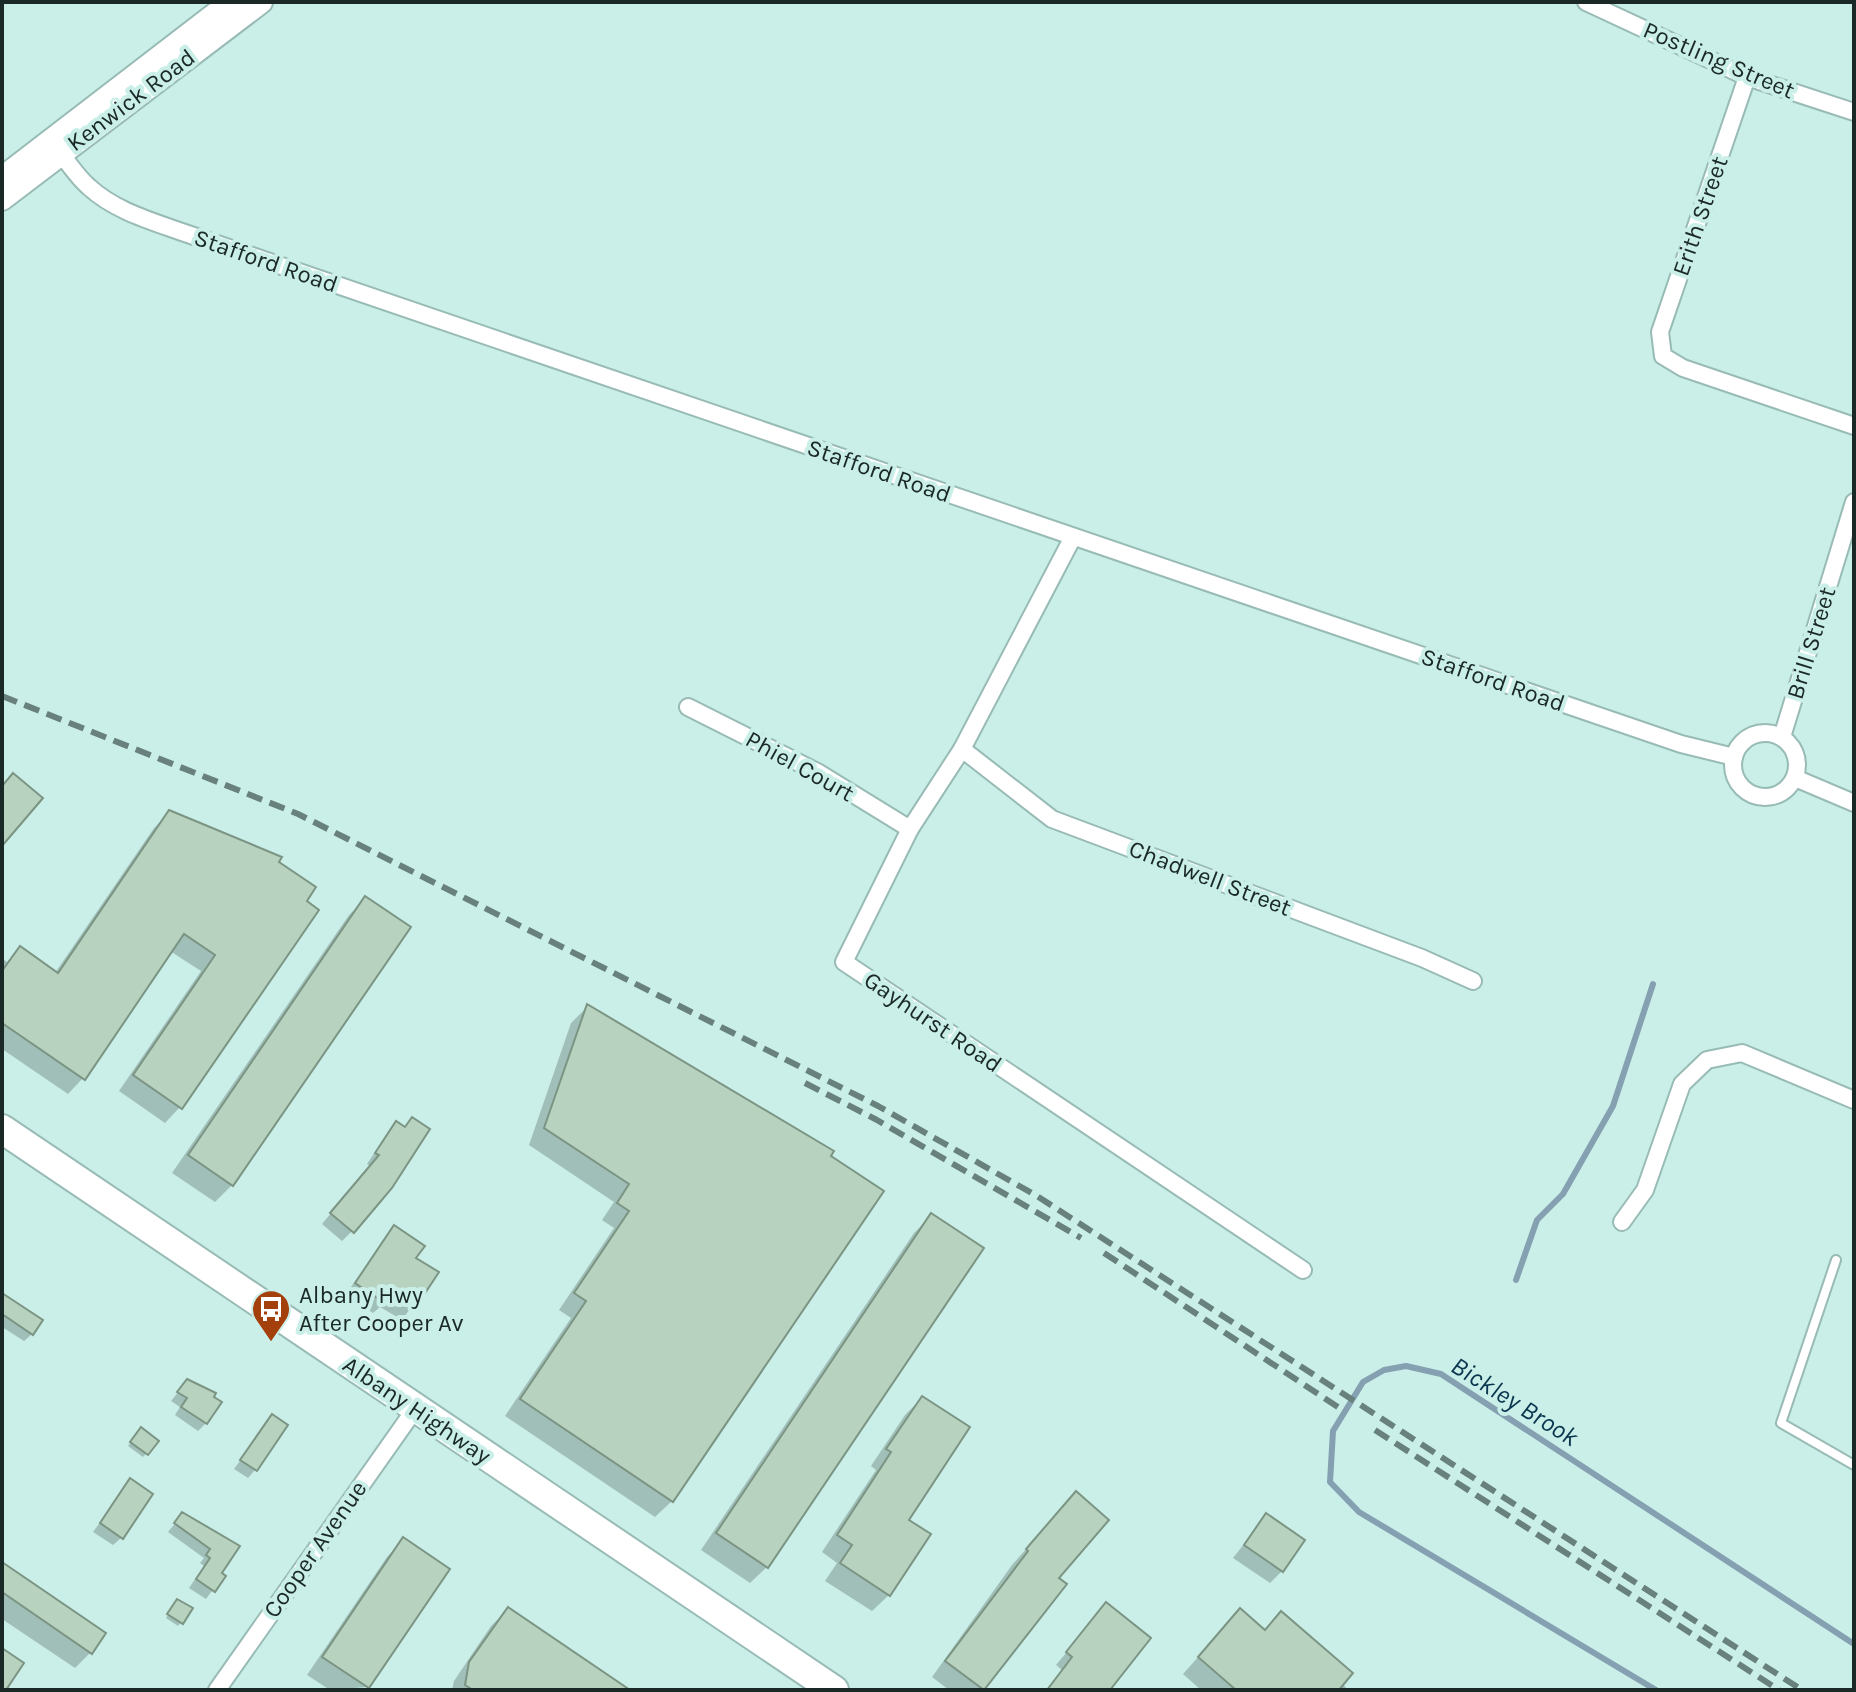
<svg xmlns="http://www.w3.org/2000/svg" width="1856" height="1692" viewBox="0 0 1856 1692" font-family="Karla,sans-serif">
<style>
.shadow{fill:#0003}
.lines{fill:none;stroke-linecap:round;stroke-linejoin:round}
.stream{stroke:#84a0b1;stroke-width:6}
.building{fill:#b7d2bf;stroke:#7b9483;stroke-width:2}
.lane-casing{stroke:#98bbb5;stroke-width:12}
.street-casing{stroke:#98bbb5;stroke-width:20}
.secondary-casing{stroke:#98bbb5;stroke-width:26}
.highway-casing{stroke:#98bbb5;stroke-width:32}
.lane{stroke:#fff;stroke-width:8}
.street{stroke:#fff;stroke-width:16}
.secondary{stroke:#fff;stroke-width:22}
.highway{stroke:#fff;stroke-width:28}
.rail{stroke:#68817c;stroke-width:6;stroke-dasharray:16 8;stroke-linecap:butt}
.labels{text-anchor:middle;stroke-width:8;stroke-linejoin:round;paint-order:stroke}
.street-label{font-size:24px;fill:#1a2826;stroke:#caefe8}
.poi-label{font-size:24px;fill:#1a2826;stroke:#caefe8;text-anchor:start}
.water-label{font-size:26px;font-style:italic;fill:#0a354e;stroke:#caefe8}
</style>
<rect width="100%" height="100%" fill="#caefe8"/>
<g class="shadow">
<polygon points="169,813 279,858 180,1107 165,1123 119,1091 201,971 170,951 83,1078 68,1094 2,1049 2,958 7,962 21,949 55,973 154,828"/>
<polygon points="366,898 408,927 232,1185 215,1202 172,1173 349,915"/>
<polygon points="587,1007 831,1152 672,1501 655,1517 505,1416 571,1318 559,1310 614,1228 602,1220 614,1202 529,1145 571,1023"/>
<polygon points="412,1120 352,1231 342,1241 322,1224 370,1166 367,1164 387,1134 397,1124 404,1128"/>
<polygon points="931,1216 767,1567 750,1583 701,1550 914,1233"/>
<polygon points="394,1228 413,1259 436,1273 402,1320 380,1307 373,1313 345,1295"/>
<polygon points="2,1302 32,1334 24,1341 2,1327"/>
<polygon points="187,1381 206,1423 198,1431 175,1415 180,1407 171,1401"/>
<polygon points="922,1398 907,1521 889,1595 872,1611 825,1581 837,1563 822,1552 876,1470 871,1466 905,1415"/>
<polygon points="272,1417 255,1470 248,1478 234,1469"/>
<polygon points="138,1433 146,1454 143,1457 128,1446"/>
<polygon points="130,1481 121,1538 113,1545 93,1532"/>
<polygon points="1061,1509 1056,1578 1064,1584 984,1690 949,1690 932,1677 1012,1565"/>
<polygon points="182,1515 237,1546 219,1573 223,1576 206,1599 189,1588 204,1566 200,1563 204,1558 168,1532"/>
<polygon points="1266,1516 1282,1571 1270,1583 1233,1558"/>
<polygon points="403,1540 447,1570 367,1687 330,1690 307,1675 387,1557"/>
<polygon points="2,1564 90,1653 75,1668 2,1619"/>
<polygon points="174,1605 181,1622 178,1626 166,1618"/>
<polygon points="1106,1605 1107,1690 1046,1690 1062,1670 1056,1665"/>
<polygon points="508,1609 627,1690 452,1690 454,1681 491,1626"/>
<polygon points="1281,1614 1348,1690 1201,1690 1183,1674 1224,1628 1263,1631"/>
</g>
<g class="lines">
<g class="stream">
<polyline points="1516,1280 1537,1220 1563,1194 1613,1106 1653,984"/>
<polyline points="1656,1690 1359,1512 1330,1482 1333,1431 1363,1382 1384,1370 1406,1366 1441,1374 1854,1644"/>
</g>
</g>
<g class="building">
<polygon points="13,773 43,798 2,846 2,786"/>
<polygon points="169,810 282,857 279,862 316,887 307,901 319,910 182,1109 133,1075 215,955 184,934 85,1080 2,1023 2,971 20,946 58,973"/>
<polygon points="365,896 411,927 233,1186 188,1155"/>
<polygon points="587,1004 834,1151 831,1156 884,1191 673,1502 520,1399 586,1301 574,1293 629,1211 617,1203 629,1184 544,1128"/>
<polygon points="412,1117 430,1129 392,1188 354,1233 330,1213 379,1155 375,1153 396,1121 405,1127"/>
<polygon points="931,1213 984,1248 768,1568 716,1533"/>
<polygon points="394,1225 425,1246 416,1258 439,1272 414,1310 391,1296 386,1304 355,1283"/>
<polygon points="2,1293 43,1320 33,1335 2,1314"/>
<polygon points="187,1379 216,1393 214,1397 222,1402 207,1424 181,1407 187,1398 177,1392"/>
<polygon points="922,1396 970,1427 909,1520 931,1534 890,1596 840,1563 852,1545 837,1535 891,1452 886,1449"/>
<polygon points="272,1414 288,1425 257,1471 240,1460"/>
<polygon points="141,1427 159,1441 148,1455 130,1442"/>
<polygon points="130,1478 153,1494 123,1539 100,1523"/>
<polygon points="1076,1491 1109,1520 1059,1578 1067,1584 984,1690 945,1661 1028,1551 1026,1549"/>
<polygon points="182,1512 240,1546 222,1573 226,1576 215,1592 196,1579 210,1558 206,1555 210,1549 174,1523"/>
<polygon points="1266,1513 1305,1540 1283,1572 1244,1545"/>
<polygon points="403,1537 450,1569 369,1688 322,1657"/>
<polygon points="2,1562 106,1633 92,1654 2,1592"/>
<polygon points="177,1599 193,1608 183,1624 167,1614"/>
<polygon points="1106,1602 1151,1638 1110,1690 1047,1690 1072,1657 1066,1652"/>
<polygon points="508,1607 630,1690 473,1690 465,1685 469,1662"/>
<polygon points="1240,1608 1265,1630 1281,1611 1353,1673 1339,1690 1236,1690 1198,1657"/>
<polygon points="2,1648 24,1663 6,1690 2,1690"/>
</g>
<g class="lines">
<defs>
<polyline id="lane" points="1836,1260 1781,1423 1854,1465"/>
<g id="street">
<polyline points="1586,2 1747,77 1854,112"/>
<polyline points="1747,77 1660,332 1663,356 1683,368 1854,426"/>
<path d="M56,148C67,160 76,176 89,187C114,210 148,220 179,231L1681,744L1734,757"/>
<polyline points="1073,537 962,749 910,829 844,962 1303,1270"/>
<polyline points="688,707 819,773 910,829"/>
<circle cx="1765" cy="765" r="32"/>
<polyline points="1782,737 1854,502"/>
<polyline points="962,749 1052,819 1422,958 1473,981"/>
<polyline points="1795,778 1854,803"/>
<polyline points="1622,1222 1645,1190 1682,1084 1707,1060 1742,1053 1854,1100"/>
<polyline points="217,1690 415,1409"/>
</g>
<g id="secondary">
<polyline points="2,178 231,2"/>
<polyline points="2,199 261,2"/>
</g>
<polyline id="highway" points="2,1129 834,1690"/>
</defs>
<use href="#lane" class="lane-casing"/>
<use href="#street" class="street-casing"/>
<use href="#secondary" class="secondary-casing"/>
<use href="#highway" class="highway-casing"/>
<use href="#lane" class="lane"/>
<use href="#street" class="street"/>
<use href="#secondary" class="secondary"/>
<use href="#highway" class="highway"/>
<g class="rail">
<polyline points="2,696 298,814 878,1106 1037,1196 1802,1690"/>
<polyline points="805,1083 877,1120 1081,1238"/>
<polyline points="1104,1253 1341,1409"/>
<polyline points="1375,1430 1779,1690"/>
</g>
</g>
<defs>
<symbol id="bus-pin" viewBox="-11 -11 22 30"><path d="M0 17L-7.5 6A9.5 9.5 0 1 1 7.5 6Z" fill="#a4400b" stroke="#caefe8"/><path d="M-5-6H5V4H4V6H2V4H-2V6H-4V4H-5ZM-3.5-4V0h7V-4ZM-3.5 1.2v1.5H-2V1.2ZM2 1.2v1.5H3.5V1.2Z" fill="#fff"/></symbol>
</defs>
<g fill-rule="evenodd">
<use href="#bus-pin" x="249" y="1287" width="44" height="60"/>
</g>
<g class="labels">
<g class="street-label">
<text transform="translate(1719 60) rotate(23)" y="8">Postling Street</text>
<text transform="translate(131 100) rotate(-37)" y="8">Kenwick Road</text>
<text transform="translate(1700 216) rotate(-71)" y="8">Erith Street</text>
<text transform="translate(266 261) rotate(19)" y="8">Stafford Road</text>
<text transform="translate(879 471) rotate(19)" y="8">Stafford Road</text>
<text transform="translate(1811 643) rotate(-73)" y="8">Brill Street</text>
<text transform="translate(1493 680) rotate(19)" y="8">Stafford Road</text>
<text transform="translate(800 766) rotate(29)" y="8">Phiel Court</text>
<text transform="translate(1210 878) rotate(21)" y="8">Chadwell Street</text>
<text transform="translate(933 1022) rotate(34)" y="8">Gayhurst Road</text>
<text transform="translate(417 1410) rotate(34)" y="8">Albany Highway</text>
<text transform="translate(315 1549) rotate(-55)" y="8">Cooper Avenue</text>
</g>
<g class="poi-label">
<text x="299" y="1303">Albany Hwy<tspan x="299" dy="28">After Cooper Av</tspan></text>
</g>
<g class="water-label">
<text transform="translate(1515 1401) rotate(32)" y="9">Bickley Brook</text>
</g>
</g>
<rect width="1856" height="1692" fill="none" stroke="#1a2826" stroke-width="8"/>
</svg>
